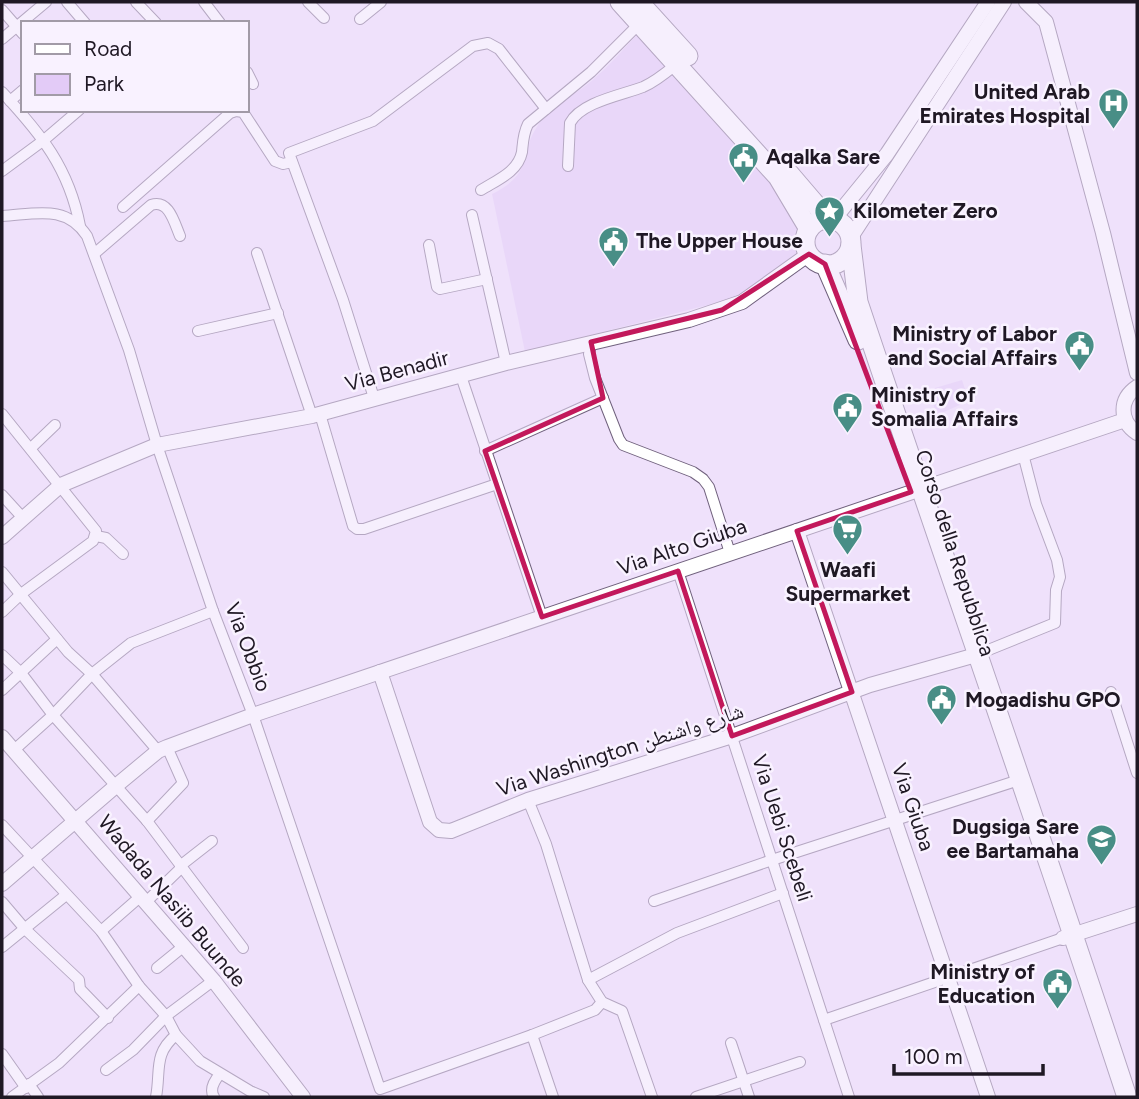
<svg xmlns="http://www.w3.org/2000/svg" width="1139" height="1099" viewBox="0 0 1139 1099" font-family="Figtree,'Noto Naskh Arabic',sans-serif">
<style>
.green{fill:#e3cbf7}
.lines{fill:none;stroke-linecap:round;stroke-linejoin:round}
.street-casing{stroke:#70617d;stroke-width:12}
.secondary-casing{stroke:#70617d;stroke-width:16}
.highway-casing{stroke:#70617d;stroke-width:21}
.street{stroke:#fff;stroke-width:10}
.secondary{stroke:#fff;stroke-width:14}
.highway{stroke:#fff;stroke-width:19}
.marked{fill:none;stroke:#c2185b;stroke-width:5;stroke-linejoin:round}
.labels{text-anchor:middle;stroke-width:5;stroke-linejoin:round;paint-order:stroke}
.poi-label{font-size:21px;font-weight:bold;fill:#1f1824;stroke:#f9f2ff;text-anchor:start}
.street-label{font-size:21px;fill:#1f1824;stroke:#f9f2ff}
</style>
<rect width="100%" height="100%" fill="#efe1fb"/>
<g class="green">
<path d="M639,33L770,180L801,233L802,250L751,291L731,299L525,352L492,194C535,172 516,159 538,125C552,103 579,94 597,76C612,63 625,47 639,33Z"/>
<polygon points="962,380 969,401 937,415 928,390"/>
</g>
<g class="lines">
<defs>
<g id="street">
<polyline points="67,2 85,23"/>
<polyline points="136,2 156,23"/>
<polyline points="204,2 220,23"/>
<polyline points="308,2 324,18"/>
<polyline points="2,10 23,34"/>
<polyline points="360,19 381,2"/>
<polyline points="2,39 46,2"/>
<polyline points="247,72 253,84"/>
<path d="M2,92C41,134 69,168 80,226"/>
<polyline points="10,101 23,90"/>
<path d="M568,166L570,123C581,102 622,95 643,87C657,81 668,71 679,62"/>
<polyline points="2,171 44,140 79,110"/>
<path d="M481,190C497,180 518,172 522,152C523,142 523,134 528,124L591,72L639,24"/>
<polyline points="123,207 230,113 236,111 243,112 275,161 283,164 292,162"/>
<polyline points="472,215 506,363"/>
<path d="M2,216C36,214 66,204 87,236L129,350L157,445L213,611L253,715L380,1089L532,1035L595,1010L602,1002"/>
<polyline points="429,245 437,287 440,289 487,279"/>
<polyline points="257,253 312,416"/>
<path d="M94,254L151,205C169,199 174,222 180,236"/>
<polyline points="198,331 278,313"/>
<polyline points="591,342 589,354 595,378 619,439 623,445 693,472 703,479 709,487 730,553"/>
<polyline points="461,376 542,617"/>
<polyline points="374,398 343,300 289,153 373,121 473,46 488,43 499,49 546,109"/>
<polyline points="2,414 96,531 93,541 21,594 2,612"/>
<polyline points="320,414 353,526 357,529 364,529 497,484"/>
<polyline points="31,448 55,425"/>
<polyline points="485,451 603,398"/>
<polyline points="2,495 22,517"/>
<polyline points="96,536 106,538 123,554"/>
<polyline points="678,571 849,1097"/>
<polyline points="2,572 68,652 92,674 158,751"/>
<polyline points="2,655 21,673 53,715 147,821 243,948"/>
<polyline points="976,655 1055,623 1056,590 1060,577 1057,560 1036,504 1023,454"/>
<polyline points="2,690 57,639"/>
<polyline points="1111,692 1137,773"/>
<polyline points="13,751 53,715 92,674 131,643 213,611"/>
<polyline points="528,800 546,844 588,980 602,1002 622,1011 652,1097"/>
<polyline points="147,821 183,783 167,747"/>
<polyline points="2,825 101,931 139,986 166,1016 176,1035 200,1061 250,1091 264,1097"/>
<polyline points="180,866 212,841"/>
<polyline points="654,901 772,860 1019,780"/>
<polyline points="2,902 25,929 79,980 80,989 108,1018"/>
<polyline points="146,902 181,868"/>
<polyline points="101,931 141,896"/>
<polyline points="2,947 66,895"/>
<polyline points="157,968 184,946"/>
<polyline points="588,980 677,933 783,893"/>
<polyline points="824,1020 1063,938"/>
<polyline points="532,1035 553,1097"/>
<polyline points="731,1043 749,1097"/>
<polyline points="2,1054 26,1088"/>
<polyline points="106,1070 133,1050 166,1016 214,980"/>
<polyline points="29,1084 38,1097"/>
<polyline points="12,1097 59,1063 139,986"/>
<path d="M156,1097C161,1071 153,1054 176,1035"/>
<path d="M214,1097C209,1089 214,1081 220,1074"/>
<polyline points="696,1097 800,1062"/>
</g>
<g id="secondary">
<polyline points="1026,2 1046,22 1103,233 1137,373"/>
<polyline points="834,219 887,154 988,2"/>
<polyline points="851,237 1004,2"/>
<path d="M1137,387C1119,399 1119,421 1137,433"/>
<polyline points="797,531 988,1097"/>
<polyline points="2,537 61,485 157,445 312,416 506,363 689,320 742,302 809,254"/>
<polyline points="380,672 430,822 439,830 451,831 528,800 732,736 870,685 976,655"/>
<polyline points="2,737 214,981 303,1097"/>
<polyline points="2,884 117,785 158,751 167,747 253,715 1125,420"/>
<polyline points="1063,938 1137,914"/>
</g>
<g id="highway">
<polyline points="620,2 778,177 809,229"/>
<polyline points="639,2 688,56"/>
<polyline points="781,164 828,219"/>
<circle cx="828" cy="242" r="23"/>
<path d="M851,245L858,302C947,568 1040,832 1127,1097"/>
<polyline points="825,264 858,340"/>
</g>
</defs>
<use href="#street" class="street-casing"/>
<use href="#secondary" class="secondary-casing"/>
<use href="#highway" class="highway-casing"/>
<use href="#street" class="street"/>
<use href="#secondary" class="secondary"/>
<use href="#highway" class="highway"/>
</g>
<path d="M0 0H1139V1099H0ZM809,254L825,264L911,492L797,531L852,692L732,736L678,571L542,617L485,451L603,398L591,342L722,310Z" fill="#efe1fb" fill-opacity=".55" fill-rule="evenodd"/>
<path class="marked" d="M809,254L825,264L911,492L797,531L852,692L732,736L678,571L542,617L485,451L603,398L591,342L722,310Z"/>
<defs>
<symbol id="hospital-pin" viewBox="-11 -11 22 30"><path d="M0 17L-7.5 6A9.5 9.5 0 1 1 7.5 6Z" fill="#488e86" stroke="#f9f2ff"/><path d="M-5-5h3v3.5h4V-5h3V5h-3V1.5h-4V5h-3Z" fill="#fff"/></symbol>
<symbol id="civic-pin" viewBox="-11 -11 22 30"><path d="M0 17L-7.5 6A9.5 9.5 0 1 1 7.5 6Z" fill="#488e86" stroke="#f9f2ff"/><path d="M-.6-6.5H3V-4.5H.6V-3L4-1V1h2V6H-6V1h2V-1L-.6-3ZM-1.2 2.5V6h2.4V2.5Z" fill="#fff"/></symbol>
<symbol id="sight-pin" viewBox="-11 -11 22 30"><path d="M0 17L-7.5 6A9.5 9.5 0 1 1 7.5 6Z" fill="#488e86" stroke="#f9f2ff"/><path d="M0-6L1.8-2.2L6-1.7L2.9 1.2L3.7 5.4L0 3.3L-3.7 5.4L-2.9 1.2L-6-1.7L-1.8-2.2Z" fill="#fff"/></symbol>
<symbol id="supermarket-pin" viewBox="-11 -11 22 30"><path d="M0 17L-7.5 6A9.5 9.5 0 1 1 7.5 6Z" fill="#488e86" stroke="#f9f2ff"/><path d="M-6-5.5h2.5l.6 2H6L4.5 2H-2.5L-4.4-4H-6ZM-1.5 3.2a1.3 1.3 0 1 0 .1 0ZM3 3.2a1.3 1.3 0 1 0 .1 0Z" fill="#fff"/></symbol>
<symbol id="school-pin" viewBox="-11 -11 22 30"><path d="M0 17L-7.5 6A9.5 9.5 0 1 1 7.5 6Z" fill="#488e86" stroke="#f9f2ff"/><path d="M0-5L7-2L0 1L-7-2ZM-4 1L0 2.5L4 1V4Q0 6-4 4Z" fill="#fff"/></symbol>
</defs>
<g fill-rule="evenodd">
<use href="#hospital-pin" x="1096" y="86" width="35" height="47"/>
<use href="#civic-pin" x="726" y="140" width="35" height="47"/>
<use href="#sight-pin" x="812" y="194" width="35" height="47"/>
<use href="#civic-pin" x="596" y="224" width="35" height="47"/>
<use href="#civic-pin" x="1062" y="328" width="35" height="47"/>
<use href="#civic-pin" x="830" y="390" width="35" height="47"/>
<use href="#supermarket-pin" x="830" y="512" width="35" height="47"/>
<use href="#civic-pin" x="924" y="682" width="35" height="47"/>
<use href="#school-pin" x="1084" y="822" width="35" height="47"/>
<use href="#civic-pin" x="1040" y="966" width="35" height="47"/>
</g>
<g class="labels">
<g class="poi-label">
<text x="1090" y="99" text-anchor="end">United Arab<tspan x="1090" dy="24">Emirates Hospital</tspan></text>
<text x="766" y="164">Aqalka Sare</text>
<text x="853" y="218">Kilometer Zero</text>
<text x="636" y="248">The Upper House</text>
<text x="1057" y="341" text-anchor="end">Ministry of Labor<tspan x="1057" dy="24">and Social Affairs</tspan></text>
<text x="871" y="402">Ministry of<tspan x="871" dy="24">Somalia Affairs</tspan></text>
<text x="848" y="577" text-anchor="middle">Waafi<tspan x="848" dy="24">Supermarket</tspan></text>
<text x="965" y="707">Mogadishu GPO</text>
<text x="1079" y="834" text-anchor="end">Dugsiga Sare<tspan x="1079" dy="24">ee Bartamaha</tspan></text>
<text x="1035" y="979" text-anchor="end">Ministry of<tspan x="1035" dy="24">Education</tspan></text>
</g>
<g class="street-label">
<text transform="translate(397 371) rotate(-15)" y="7">Via Benadir</text>
<text transform="translate(682 547) rotate(-19)" y="7">Via Alto Giuba</text>
<text transform="translate(955 553) rotate(72)" y="7">Corso della Repubblica</text>
<text transform="translate(248 647) rotate(69)" y="7">Via Obbio</text>
<text transform="translate(620 750) rotate(-18)" y="7">Via Washington شارع واشنطن</text>
<text transform="translate(913 807) rotate(71)" y="7">Via Giuba</text>
<text transform="translate(782 828) rotate(72)" y="7">Via Uebi Scebeli</text>
<text transform="translate(172 901) rotate(50)" y="7">Wadada Nasiib Buunde</text>
</g>
</g>
<rect width="1139" height="1099" fill="none" stroke="#1f1824" stroke-width="7"/>
<rect x="21" y="21" width="228" height="91" fill="#f9f2ff" stroke="#a29ba7" stroke-width="2"/>
<rect x="35" y="44" width="35" height="10" fill="#ffffff" stroke="#a29ba7" stroke-width="2"/>
<text x="84" y="56" font-size="21" fill="#1f1824">Road</text>
<rect x="35" y="74" width="35" height="21" fill="#e3cbf7" stroke="#a29ba7" stroke-width="2"/>
<text x="84" y="91" font-size="21" fill="#1f1824">Park</text>
<path d="M894 1064v10h149v-10" fill="none" stroke="#1f1824" stroke-width="3.5"/>
<text x="904" y="1064" font-size="21" fill="#1f1824" stroke="#f9f2ff" stroke-width="5" paint-order="stroke">100 m</text>
</svg>
